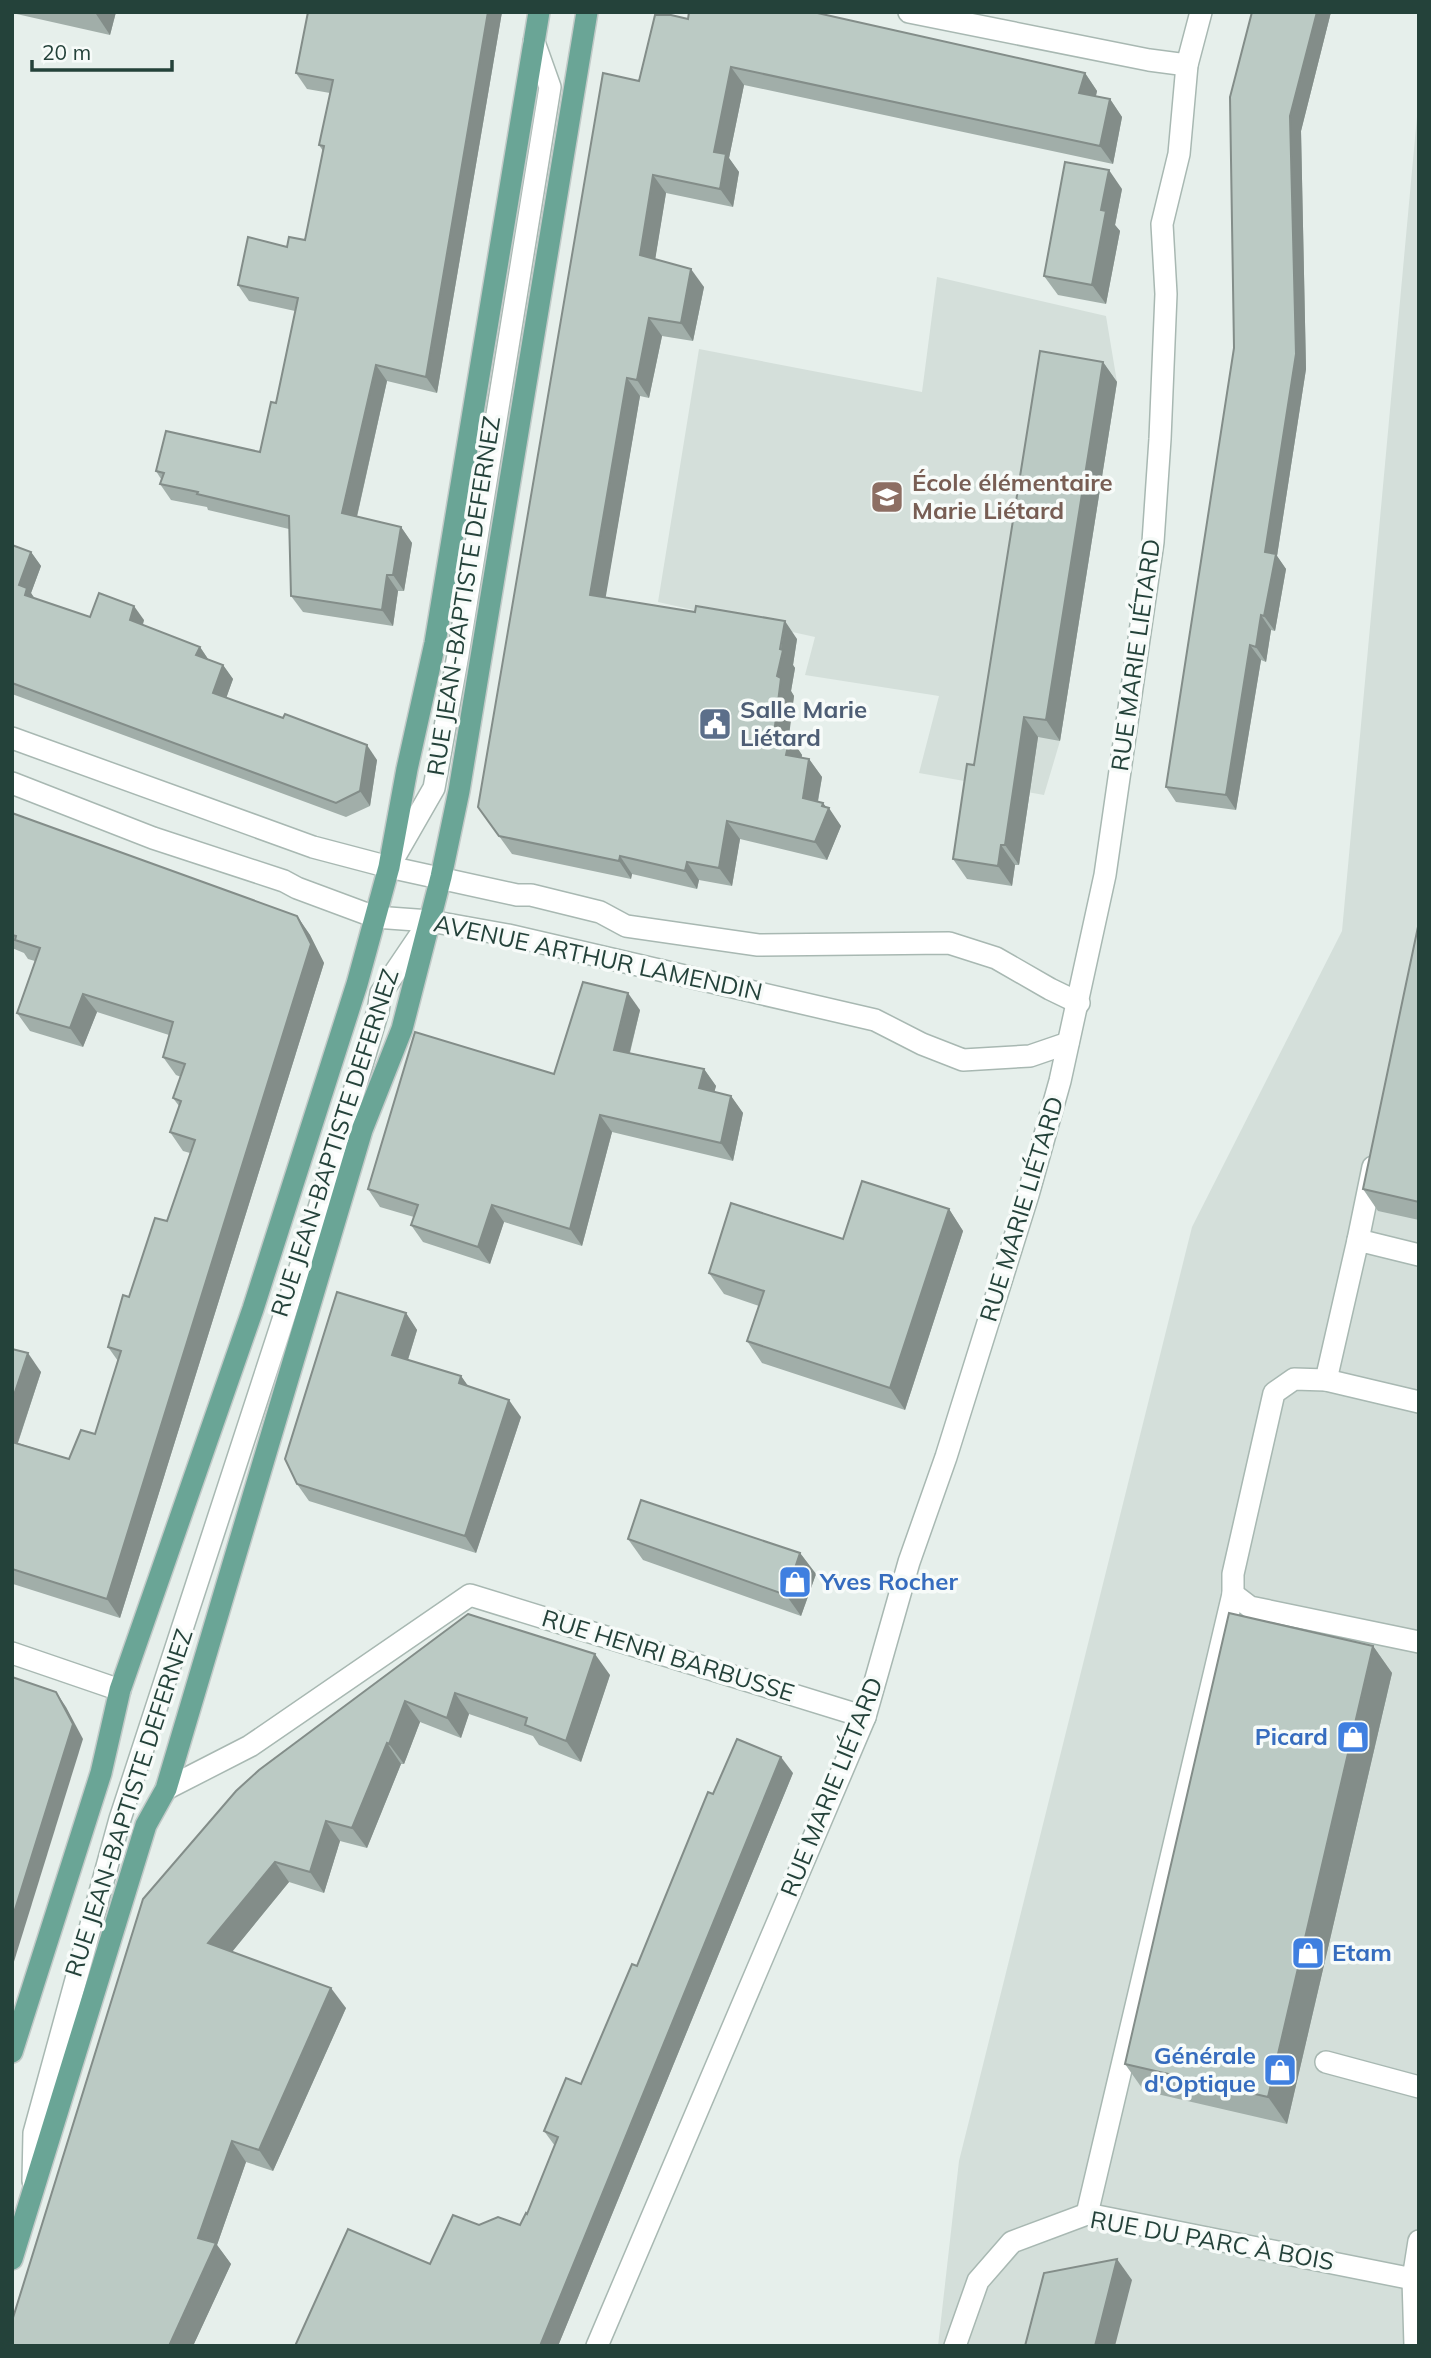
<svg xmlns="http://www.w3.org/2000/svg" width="1431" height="2358" viewBox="0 0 1431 2358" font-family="Mulish,sans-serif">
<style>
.built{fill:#d4dfda}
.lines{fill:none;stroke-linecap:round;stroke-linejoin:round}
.minor-casing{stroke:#a8b8b2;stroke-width:24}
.major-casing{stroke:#c2cac8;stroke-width:24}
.minor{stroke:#fff;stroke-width:21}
.major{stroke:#6aa596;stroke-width:21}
.wall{fill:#a1aea9}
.shaded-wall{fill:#838d89}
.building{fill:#bbcac4;stroke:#838d89;stroke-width:2}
.labels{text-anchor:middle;stroke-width:7;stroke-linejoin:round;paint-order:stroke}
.education-label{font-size:24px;font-weight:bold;fill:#785e54;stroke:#f7fbf9;text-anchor:start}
.street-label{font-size:24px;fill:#24423a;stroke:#f7fbf9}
.service-label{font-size:24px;font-weight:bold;fill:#4e5e75;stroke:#f7fbf9;text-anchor:start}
.shop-label{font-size:24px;font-weight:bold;fill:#366cbe;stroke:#f7fbf9;text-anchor:start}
</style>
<rect width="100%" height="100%" fill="#e6efeb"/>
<g class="built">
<polygon points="1419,95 1419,2346 938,2346 959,2161 1192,1227 1342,931"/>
<polygon points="937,277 1106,316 1117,382 1060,741 1044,795 919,773 939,696 805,675 815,637 658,602 699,349 922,392"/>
</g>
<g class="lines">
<defs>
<g id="minor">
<polyline points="909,12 1149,60 1187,65"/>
<polyline points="12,738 313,847 389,867 517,895 531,895 600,912 626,926 758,945 949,943 996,958 1050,989 1079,1003"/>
<polyline points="12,783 153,838 284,881 297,888 375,917 430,921 508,935 875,1020 922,1044 963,1060 1030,1056 1068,1043"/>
<polyline points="391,863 434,788 458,655 550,87 534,42"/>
<polyline points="1358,1240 1373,1167"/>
<polyline points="1326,1380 1358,1240 1419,1255"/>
<polyline points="1419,1402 1326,1380 1294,1379 1274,1393 1233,1574 1233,1594 1250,1607 1419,1642"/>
<polyline points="12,1653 120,1690"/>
<polyline points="166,1789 250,1746 470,1595 865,1717"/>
<polyline points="1326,2062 1419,2087"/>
<polyline points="33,2181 34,2133 120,1819 313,1228 378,1011 381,993 427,925"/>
<polyline points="1087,2214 1233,1594"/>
<polyline points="1413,2279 1415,2346"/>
<polyline points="597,2346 865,1717 909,1562 946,1457 1028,1195 1060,1081 1105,875 1153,542 1160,439 1166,294 1162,224 1179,154 1187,65 1201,12"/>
<polyline points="955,2346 978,2281 1012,2242 1087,2214 1413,2279 1419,2241"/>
</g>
<g id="major">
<polyline points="12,2052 101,1773 120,1690 253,1309 357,984 389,867 407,769 435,643 539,12"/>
<polyline points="12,2259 146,1825 166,1789 362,1130 402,1029 441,877 459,791 587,12"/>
</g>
</defs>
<use href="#minor" class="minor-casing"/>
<use href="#major" class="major-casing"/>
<use href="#minor" class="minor"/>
<use href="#major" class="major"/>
</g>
<g class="wall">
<polygon points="12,12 116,12 110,35 12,13"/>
<polygon points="308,12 502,12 437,393 387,381 357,517 401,527 412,543 404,591 398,591 393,626 303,612 291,596 289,529 208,510 207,507 171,500 160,484 161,479 156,471 260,452 276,403 295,311 249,301 238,285 287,247 305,240 323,151 319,145 330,93 307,89 296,73"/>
<polygon points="1252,12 1331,12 1301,131 1306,369 1277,556 1286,569 1275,631 1271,630 1266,662 1261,660 1236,810 1176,802 1166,787 1234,348"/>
<polygon points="688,19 1085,73 1097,91 1096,96 1110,99 1122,117 1113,164 744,85 729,158 739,172 733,207 666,193 655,259 704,287 693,341 662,336 649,398 640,396 605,598 797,639 793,665 795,668 791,691 794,696 788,737 790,737 802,755 802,758 809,759 822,777 818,802 823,803 841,826 827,860 740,839 732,886 699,880 697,889 632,874 631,879 512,854 478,807 639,81"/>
<polygon points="1122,189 1115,225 1120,231 1106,304 1058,295 1044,276"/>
<polygon points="1103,362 1117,382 1060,741 1038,737 1019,865 1015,865 1012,886 967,879 953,859 974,765"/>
<polygon points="12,545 31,552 41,566 31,593 34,598 90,617 144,620 143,625 200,647 208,659 223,665 233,679 226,698 377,760 370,806 346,817 12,694"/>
<polygon points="12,813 297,916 310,935 324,963 120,1618 13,1584 12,1582 12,1349 41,1372 18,1443 69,1459 95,1434 118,1361 108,1347 129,1297 167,1221 190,1153 183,1151 170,1132 179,1106 173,1098 181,1077 176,1075 163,1057 169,1035 97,1012 83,1047 30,1031 17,1013 35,961 28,959 24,953 12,948"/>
<polygon points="1419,922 1419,1220 1378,1211 1363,1189"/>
<polygon points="640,1010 630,1053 704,1069 716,1086 714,1092 731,1096 743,1113 733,1161 612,1132 582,1246 504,1222 490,1264 423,1242 411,1225 414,1217 380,1207 368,1189 554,1074"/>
<polygon points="949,1209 963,1231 905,1410 762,1363 747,1341 759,1306 724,1294 709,1273 843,1239"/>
<polygon points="406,1313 417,1330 408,1360 461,1376 468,1386 521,1417 476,1553 309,1501 297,1484"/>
<polygon points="628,1539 800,1553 816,1574 801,1616 643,1560"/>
<polygon points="468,1614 610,1675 581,1762 539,1745 533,1736 469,1714 461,1738 420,1722 404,1764 401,1764 367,1848 340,1841 324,1893 289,1882 232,1952 346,2008 273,2171 246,2162 217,2245 231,2264 193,2346 12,2346 143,1899"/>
<polygon points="1373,1646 1392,1673 1287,2124 1144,2091 1125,2064"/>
<polygon points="793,1773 558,2346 430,2264 479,2225 520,2225 527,2214 555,2146 544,2131 581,2084 637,1966 713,1794"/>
</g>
<g class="shaded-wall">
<polygon points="96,12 116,12 110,35 96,14"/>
<polygon points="488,12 502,12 437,393 426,377"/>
<polygon points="1317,12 1331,12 1301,131 1306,369 1277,556 1286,569 1275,631 1264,616 1265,552 1290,116"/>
<polygon points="731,67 744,85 729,158 739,172 733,207 720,189 714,152"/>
<polygon points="1085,73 1097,91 1092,111 1079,93"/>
<polygon points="1110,99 1122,117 1113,164 1100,146"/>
<polygon points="1109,170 1122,189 1115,225 1120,231 1106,304 1092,285 1101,210"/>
<polygon points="653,175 666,193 653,273 640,255"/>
<polygon points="691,269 704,287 693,341 681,323"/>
<polygon points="649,318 662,336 649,398 637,380"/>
<polygon points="1103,362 1117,382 1060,741 1046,720"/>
<polygon points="376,365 387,381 354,529 342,513"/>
<polygon points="627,378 640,396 603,613 590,595"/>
<polygon points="401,527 412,543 404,591 393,575"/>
<polygon points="31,552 41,566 31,593 37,602 35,609 19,585"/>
<polygon points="387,575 398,591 393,626 382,610"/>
<polygon points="134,606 144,620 139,634 130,620"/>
<polygon points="1261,615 1271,630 1266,662 1256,647"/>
<polygon points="785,621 797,639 793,665 795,668 791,691 794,696 787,752 774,734 777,676"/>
<polygon points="1250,645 1261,660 1236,810 1226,795"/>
<polygon points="200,647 210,662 196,655"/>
<polygon points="223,665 233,679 223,707 213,693"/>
<polygon points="1024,717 1038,737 1019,865 1005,845"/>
<polygon points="790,737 802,755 798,773 786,755"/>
<polygon points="367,745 377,760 370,806 360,791"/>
<polygon points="809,759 822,777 815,816 803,798"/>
<polygon points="823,803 828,810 829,808 841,826 827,860 815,842"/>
<polygon points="727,821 740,839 732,886 719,868"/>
<polygon points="1001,845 1015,865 1012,886 998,866"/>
<polygon points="620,856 632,874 631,879 619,861"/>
<polygon points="687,862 699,880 697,889 685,871"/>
<polygon points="297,916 310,935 324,963 120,1618 107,1599"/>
<polygon points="628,993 640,1010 626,1067 614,1050"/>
<polygon points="83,994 97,1012 83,1047 70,1028"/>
<polygon points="704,1069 716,1086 711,1105 699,1088"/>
<polygon points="731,1096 743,1113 733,1161 721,1143"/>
<polygon points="600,1115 612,1132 582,1246 570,1229"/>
<polygon points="492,1205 504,1222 490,1264 478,1247"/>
<polygon points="949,1209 963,1231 905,1410 890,1388"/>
<polygon points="406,1313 417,1330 404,1372 392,1355"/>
<polygon points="28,1353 41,1372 13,1457 12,1455 12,1401"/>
<polygon points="461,1376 473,1393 459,1383"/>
<polygon points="509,1400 521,1417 476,1553 465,1536"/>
<polygon points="800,1553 816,1574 801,1616 786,1595"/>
<polygon points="1373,1646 1392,1673 1287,2124 1268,2097"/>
<polygon points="595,1654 610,1675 581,1762 566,1741"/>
<polygon points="56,1692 66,1707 83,1739 12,1968 12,1919"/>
<polygon points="455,1693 469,1714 461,1738 447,1718"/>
<polygon points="405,1701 420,1722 404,1764 389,1744"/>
<polygon points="387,1743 401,1764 367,1848 352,1828"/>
<polygon points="781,1757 793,1773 558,2346 540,2346"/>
<polygon points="326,1821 340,1841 324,1893 310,1872"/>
<polygon points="275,1862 289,1882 222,1964 208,1943"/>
<polygon points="331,1988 346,2008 273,2171 259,2150"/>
<polygon points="232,2141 246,2162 217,2245 231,2264 193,2346 169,2346 198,2238"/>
<polygon points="1117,2259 1132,2280 1115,2346 1095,2346"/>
</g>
<g class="building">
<polygon points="308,12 488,12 426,377 376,365 342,513 401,527 393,575 387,575 382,610 291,596 289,516 197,494 198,492 160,484 164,473 156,471 166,431 260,452 271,402 276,403 298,298 238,285 248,237 287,247 289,237 305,240 324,146 319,145 333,80 296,73"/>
<polygon points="689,12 813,12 1085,73 1079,93 1110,99 1100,146 731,67 714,152 726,154 720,189 653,175 640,255 691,269 681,323 649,318 637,380 627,378 590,595 695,612 696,606 785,621 780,649 783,650 777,676 781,678 774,734 790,737 786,755 809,759 803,798 823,803 822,806 829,808 815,842 727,821 719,868 687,862 685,871 620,856 619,861 499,836 478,807 603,73 639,81 655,15 671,15 688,19"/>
<polygon points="1252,12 1317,12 1290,116 1296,354 1265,552 1276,554 1264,616 1261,615 1256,647 1250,645 1226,795 1166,787 1234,348 1230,97"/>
<polygon points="1065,162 1109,170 1101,210 1106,211 1092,285 1044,276"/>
<polygon points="1040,351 1103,362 1046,720 1024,717 1005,845 1001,845 998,866 953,859 967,764 974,765"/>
<polygon points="12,545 31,552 19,585 27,588 25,595 90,617 99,593 134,606 130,620 200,647 196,655 223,665 213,693 283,718 285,714 367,745 360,791 336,803 12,683"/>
<polygon points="12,813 297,916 311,944 107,1599 12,1569 12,1442 69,1459 81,1430 95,1434 121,1351 108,1347 123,1295 129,1297 155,1218 167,1221 195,1140 170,1132 181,1101 173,1098 185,1064 163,1057 173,1022 83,994 70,1028 17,1013 40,948 15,940 16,936 12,935"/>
<polygon points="1419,922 1419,1202 1363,1189"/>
<polygon points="583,982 628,993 614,1050 704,1069 699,1088 731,1096 721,1143 600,1115 570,1229 492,1205 478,1247 411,1225 418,1205 368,1189 415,1032 554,1074"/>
<polygon points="862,1181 949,1209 890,1388 747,1341 764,1291 709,1273 731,1203 843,1239"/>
<polygon points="337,1292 406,1313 392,1355 461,1376 459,1383 509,1400 465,1536 297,1484 285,1459"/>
<polygon points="12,1349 28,1353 12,1401"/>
<polygon points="641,1500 800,1553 786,1595 628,1539"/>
<polygon points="1229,1613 1373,1646 1268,2097 1125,2064"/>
<polygon points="468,1614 595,1654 566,1741 525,1725 527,1718 455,1693 447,1718 405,1701 389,1744 387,1743 352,1828 326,1821 310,1872 275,1862 208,1943 331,1988 259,2150 232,2141 198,2238 216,2243 169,2346 12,2346 12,2321 143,1899 236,1791 259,1770"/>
<polygon points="12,1677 56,1692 73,1724 12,1919"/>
<polygon points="737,1739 781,1757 540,2346 295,2346 348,2229 430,2264 453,2215 479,2225 498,2217 520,2225 526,2213 527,2214 558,2137 544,2131 566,2078 581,2084 632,1964 637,1966 708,1792 713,1794"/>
<polygon points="1117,2259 1095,2346 1025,2346 1044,2273"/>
</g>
<defs>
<symbol id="school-square" viewBox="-11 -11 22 22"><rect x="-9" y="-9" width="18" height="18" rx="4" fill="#8d6e63" stroke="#f7fbf9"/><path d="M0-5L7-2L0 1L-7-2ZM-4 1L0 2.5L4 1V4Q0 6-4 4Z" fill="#fff"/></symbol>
<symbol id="civic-square" viewBox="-11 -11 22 22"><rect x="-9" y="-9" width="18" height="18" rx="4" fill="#5c6f8a" stroke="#f7fbf9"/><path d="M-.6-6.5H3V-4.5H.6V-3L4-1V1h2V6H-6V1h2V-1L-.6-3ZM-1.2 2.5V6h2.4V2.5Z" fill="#fff"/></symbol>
<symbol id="shop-square" viewBox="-11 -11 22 22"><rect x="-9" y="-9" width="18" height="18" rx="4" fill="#3f7fe0" stroke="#f7fbf9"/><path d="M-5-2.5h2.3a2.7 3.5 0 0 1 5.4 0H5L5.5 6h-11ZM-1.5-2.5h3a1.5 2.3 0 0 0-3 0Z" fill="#fff"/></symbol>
</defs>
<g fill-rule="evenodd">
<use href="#school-square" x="868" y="478" width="38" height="38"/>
<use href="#civic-square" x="696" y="705" width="38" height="38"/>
<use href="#shop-square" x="776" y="1563" width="38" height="38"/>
<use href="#shop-square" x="1334" y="1718" width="38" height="38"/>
<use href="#shop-square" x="1289" y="1934" width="38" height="38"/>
<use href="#shop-square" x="1261" y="2051" width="38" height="38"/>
</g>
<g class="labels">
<g class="education-label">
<text x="912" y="491">École élémentaire<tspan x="912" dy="28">Marie Liétard</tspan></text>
</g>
<g class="street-label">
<text transform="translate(464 596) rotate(-81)" y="8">RUE JEAN-BAPTISTE DEFERNEZ</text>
<text transform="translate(1136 655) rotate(-82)" y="8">RUE MARIE LIÉTARD</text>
<text transform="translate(598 958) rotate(12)" y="8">AVENUE ARTHUR LAMENDIN</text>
<text transform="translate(335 1143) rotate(-72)" y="8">RUE JEAN-BAPTISTE DEFERNEZ</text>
<text transform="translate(1022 1209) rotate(-73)" y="8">RUE MARIE LIÉTARD</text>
<text transform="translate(668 1656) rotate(17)" y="8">RUE HENRI BARBUSSE</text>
<text transform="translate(832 1787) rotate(-68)" y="8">RUE MARIE LIÉTARD</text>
<text transform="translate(129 1803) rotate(-72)" y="8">RUE JEAN-BAPTISTE DEFERNEZ</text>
<text transform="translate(1212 2241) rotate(10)" y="8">RUE DU PARC À BOIS</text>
</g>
<g class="service-label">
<text x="740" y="718">Salle Marie<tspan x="740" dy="28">Liétard</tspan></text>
</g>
<g class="shop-label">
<text x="820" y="1590">Yves Rocher</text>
<text x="1328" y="1745" text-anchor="end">Picard</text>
<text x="1332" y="1961">Etam</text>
<text x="1256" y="2064" text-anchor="end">Générale<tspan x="1256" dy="28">d'Optique</tspan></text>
</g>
</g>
<rect width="1431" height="2358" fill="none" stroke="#24423a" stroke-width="28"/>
<path d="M32 60v10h140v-10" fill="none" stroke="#24423a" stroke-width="3.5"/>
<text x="42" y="60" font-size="21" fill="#24423a" stroke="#f7fbf9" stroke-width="5" paint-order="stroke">20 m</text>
</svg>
